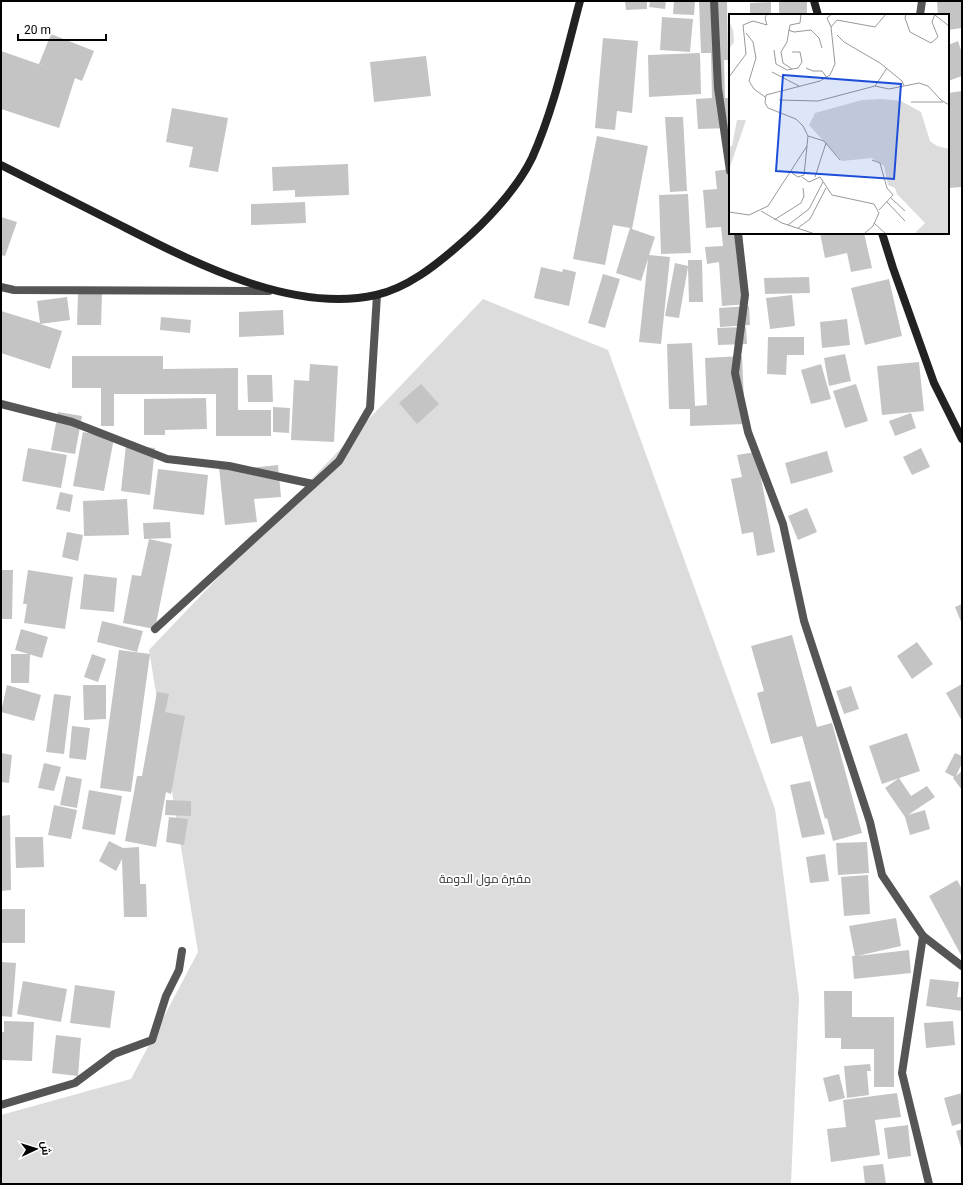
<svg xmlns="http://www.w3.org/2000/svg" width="963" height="1185" viewBox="0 0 963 1185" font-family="Roboto,Cairo,sans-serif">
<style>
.green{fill:#dcdcdc}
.building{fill:#c4c4c4}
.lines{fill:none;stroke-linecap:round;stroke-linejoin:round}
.street{stroke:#555;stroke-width:8}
.secondary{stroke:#222;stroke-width:8}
.labels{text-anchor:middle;stroke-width:3.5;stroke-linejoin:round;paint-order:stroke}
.park-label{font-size:12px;fill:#333;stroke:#fff}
.inset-road{fill:none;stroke:#999;stroke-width:1}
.view{fill:#1d4ed8;fill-opacity:0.15;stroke:#1d4ed8;stroke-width:2}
.inset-edge{fill:none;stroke:#000;stroke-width:2}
</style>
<rect width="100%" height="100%" fill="#fff"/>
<polygon class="green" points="483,299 608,350 775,809 799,998 791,1184 1,1184 1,1115 131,1079 198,952 149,650"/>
<g class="building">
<polygon points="625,1 647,1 647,9 626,10"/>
<polygon points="650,1 666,1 665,9 649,7"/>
<polygon points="674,1 695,1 694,15 673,14"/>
<polygon points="699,1 727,1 728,60 724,60 725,98 730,98 730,128 698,129 696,99 712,98 711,53 701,53"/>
<rect x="779" y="1" width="28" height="14"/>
<polygon points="937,1 962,1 962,28 948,30 948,15 938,15"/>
<polygon points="771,2 771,15 750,15 750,3"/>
<polygon points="662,17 693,19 690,52 660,50"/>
<polygon points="51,34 94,51 82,81 75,78 59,128 1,109 1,51 50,68 39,64"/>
<polygon points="603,38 638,41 632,113 617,111 615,130 595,128"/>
<polygon points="958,41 962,53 962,76 948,81 948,45"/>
<polygon points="700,53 701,94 649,97 648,55"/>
<polygon points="426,56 431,96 374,102 370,62"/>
<polygon points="962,91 962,187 948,188 948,93"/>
<polygon points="172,108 228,118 218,172 189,167 193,147 166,142"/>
<polygon points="665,117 683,117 687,191 670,192"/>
<polygon points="597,136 648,146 632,229 655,237 649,255 670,257 661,344 639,342 648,259 641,281 616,273 630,228 613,225 605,265 573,259"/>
<polygon points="348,164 349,195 295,197 295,190 273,191 272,167"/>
<polygon points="730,169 730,233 742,233 748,304 722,306 719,262 707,264 705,247 723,246 721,227 706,228 703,190 717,189 715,171"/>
<polygon points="688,194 691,253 661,254 659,195"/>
<polygon points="305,202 306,223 251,225 251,204"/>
<polygon points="1,217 17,222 5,256 1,255"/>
<polygon points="820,233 864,233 872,268 851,272 847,253 825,258"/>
<polygon points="688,260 702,260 703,302 689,302 688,267 679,318 665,316 675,263 688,266"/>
<polygon points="541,267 562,272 563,269 576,272 569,306 534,298"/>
<polygon points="603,274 620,279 605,328 588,323"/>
<polygon points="809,277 810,293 765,294 764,278"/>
<polygon points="889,279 902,336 865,345 851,288"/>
<polygon points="78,294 102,294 101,325 77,325"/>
<polygon points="792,295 795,326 770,329 766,298"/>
<polygon points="67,297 70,320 40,324 62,331 50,369 1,353 1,311 40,323 37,301"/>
<polygon points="749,306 750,325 720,327 719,308"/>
<polygon points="283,310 284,335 239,337 239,312"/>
<polygon points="161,317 191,320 190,333 160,330"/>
<polygon points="847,319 850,345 822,348 820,322"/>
<polygon points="746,327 747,344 718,345 717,328"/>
<polygon points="768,337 804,337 804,355 787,355 786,375 767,374"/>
<polygon points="692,343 695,406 707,405 705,358 742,356 745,424 690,426 690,409 669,409 667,344"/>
<polygon points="845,354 851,381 829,386 824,358"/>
<polygon points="72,356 163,356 163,369 238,368 238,410 271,410 271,436 216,436 216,394 114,394 114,426 101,426 101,388 72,388"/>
<polygon points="919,362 924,411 882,415 877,366"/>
<polygon points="310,364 338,366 334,442 291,440 294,380 309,381"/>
<polygon points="821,364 831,399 811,404 801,370"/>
<polygon points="247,375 272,375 273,402 248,402"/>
<polygon points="421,384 439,404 417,424 399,403"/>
<polygon points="856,384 868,421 845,428 833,391"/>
<polygon points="206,398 207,429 165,430 165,435 144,435 144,399"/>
<polygon points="273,407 290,408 289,433 273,432"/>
<polygon points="58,412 82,416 75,454 51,450"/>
<polygon points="911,413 916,428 895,436 889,421"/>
<polygon points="83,432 114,438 104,491 73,486"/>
<polygon points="126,445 155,448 150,495 121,491"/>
<polygon points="28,448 67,455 61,488 22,481"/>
<polygon points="921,448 930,467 912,475 903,457"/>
<polygon points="827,451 833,472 791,484 785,463"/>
<polygon points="756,452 775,552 757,556 753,532 742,534 731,479 742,477 737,455"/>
<polygon points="278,465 281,497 254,499 257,522 225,525 219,467 240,469"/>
<polygon points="158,469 208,475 204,515 153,509"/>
<polygon points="60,492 73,495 70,512 56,509"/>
<polygon points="127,499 129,535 84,536 83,501"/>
<polygon points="807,508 817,532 798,540 788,516"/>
<polygon points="170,522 171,538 144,539 143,523"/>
<polygon points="67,532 83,535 78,561 62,557"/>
<polygon points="149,539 172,544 155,629 123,623 132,575 141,576"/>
<polygon points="1,570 13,570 12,619 1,619"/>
<polygon points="28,570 73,577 65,629 24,623 27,604 23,604"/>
<polygon points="84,574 117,578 114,612 80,609"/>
<polygon points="962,604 962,624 955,607"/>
<polygon points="102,621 143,631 137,652 97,642"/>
<polygon points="21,629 48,637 42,658 15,650"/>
<polygon points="792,635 817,727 832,723 862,833 833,841 827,818 825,819 802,736 771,744 757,693 764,691 751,646"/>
<polygon points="917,642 933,664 912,679 897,656"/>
<polygon points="119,650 150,654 131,792 100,788"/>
<polygon points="11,654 30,654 29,683 11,683"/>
<polygon points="92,654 106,659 98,682 84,677"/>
<polygon points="962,684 962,721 946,693"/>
<polygon points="7,685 41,695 34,721 1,712"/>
<polygon points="83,685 106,685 106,719 84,720"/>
<polygon points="851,686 859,709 844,714 836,691"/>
<polygon points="157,692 169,694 165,712 185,716 171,794 166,792 156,847 125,841 137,776 142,776"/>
<polygon points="54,694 71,696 64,754 46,752"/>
<polygon points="72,726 90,728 86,760 69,758"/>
<polygon points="907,733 920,771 882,784 869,746"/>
<polygon points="1,753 12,755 9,783 1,782"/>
<polygon points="955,753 962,756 962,763 956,776 962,771 962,790 953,778 954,777 945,772"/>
<polygon points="44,763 61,767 54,791 38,788"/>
<polygon points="66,776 82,779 77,808 60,805"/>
<polygon points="899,778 911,796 927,786 935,797 908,815 925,810 930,829 910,835 905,817 885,788"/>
<polygon points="810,781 825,834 802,838 790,785"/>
<polygon points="89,790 122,796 115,835 82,829"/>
<polygon points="166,800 191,801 191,816 165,815"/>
<polygon points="54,805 77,810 71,839 48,835"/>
<polygon points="10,815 11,890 1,891 1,816"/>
<polygon points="169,817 188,819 184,845 166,842"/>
<polygon points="15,837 43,837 44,867 16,868"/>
<polygon points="109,841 123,848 139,847 140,884 146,884 147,917 124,917 122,859 116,871 99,861"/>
<polygon points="867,842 869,873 838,875 836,843"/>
<polygon points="825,854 829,881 810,883 806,857"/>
<polygon points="868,875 870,914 844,916 841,877"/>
<polygon points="957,880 962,889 962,957 929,896"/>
<rect x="1" y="909" width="24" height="34"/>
<polygon points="896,918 901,946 857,956 909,950 911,973 854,979 852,956 855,956 849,926"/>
<polygon points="1,962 16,963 12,1017 1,1016"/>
<polygon points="930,979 959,982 957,997 962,997 962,1011 926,1006"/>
<polygon points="23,981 67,989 61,1022 17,1014"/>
<polygon points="75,985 115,991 110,1028 70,1023"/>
<polygon points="824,991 852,991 852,1017 894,1017 894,1087 874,1087 874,1049 841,1049 841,1038 825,1038"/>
<polygon points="4,1021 34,1022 32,1061 1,1060 1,1032 4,1032"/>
<polygon points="953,1021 955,1045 926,1048 924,1023"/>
<polygon points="56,1035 81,1038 78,1076 52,1073"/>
<polygon points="870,1064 871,1071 867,1071 869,1095 847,1098 844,1066"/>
<polygon points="839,1074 845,1098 829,1102 823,1078"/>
<polygon points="897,1093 901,1117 875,1120 880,1155 831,1162 827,1129 846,1127 843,1100"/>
<polygon points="962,1093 962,1123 952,1126 944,1098"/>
<polygon points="908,1125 911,1156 888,1159 884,1128"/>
<polygon points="962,1129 962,1151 956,1131"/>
<polygon points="883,1164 886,1184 865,1184 863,1166"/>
</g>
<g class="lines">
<g class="street">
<polyline points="714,1 718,88 730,171"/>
<polyline points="920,15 922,1"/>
<polyline points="738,233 745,295 735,373 748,432 783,524 804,621 870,822 882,875 923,936 902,1073 929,1184"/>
<polyline points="1,287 14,290 269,291"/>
<polyline points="1,404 72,422 167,459 229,466 313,484"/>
<polyline points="155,629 339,461 370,408 377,295"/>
<polyline points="923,936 962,966"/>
<polyline points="1,1105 75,1083 114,1054 152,1040 166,996 179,970 182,951"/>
</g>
<g class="secondary">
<polyline points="814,1 818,15"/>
<path d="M1,165C41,185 80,205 120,225C193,262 292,314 376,295C407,288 435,266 459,245C485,223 517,189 532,158C554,109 566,53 580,1"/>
<polyline points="882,233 893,268 934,383 962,439"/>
</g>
</g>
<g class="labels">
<g class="park-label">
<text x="485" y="883">مقبرة مول الدومة</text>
</g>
</g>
<g transform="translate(729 14)">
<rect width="220" height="220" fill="#fff"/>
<path d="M0,7L4,16L5,28L0,35ZM152,85L172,87L192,98L201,127L208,132L220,135V220H185L196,209L168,180L166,174L159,171L155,152L143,144L113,147L80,111L86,99L133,86ZM8,106H17L0,156V132H3Z" fill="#dcdcdc"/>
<path class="inset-road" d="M177,0L176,4L181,18L202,29L209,23L203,8L206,0M206,1L220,12M102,13L98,4L103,0M59,16L65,18L82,16L90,24L93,34M17,19L24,28L27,44L20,67L25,75L36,83M108,21L115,28L151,49L173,67L175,72M45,36L47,50L58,56L69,54L73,48L71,38H63M77,54L84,57H93L98,64M63,55L54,49L52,38L58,28L61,11L71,9L72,0M43,58L70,72M0,63L17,40L14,11L24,7L38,11L36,4L38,0M146,72L158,54M50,86L89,87L146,72L160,75L190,69L199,72L212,86L220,91M182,88H214M79,122L95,127L111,146M143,146L151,149L158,174L164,181L150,196M63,159L69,163L75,161L78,132M73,163L80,168L91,163L103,181L145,190L150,199L144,212L135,220M86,163L97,129M162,184L176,197M158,188L176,207M32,197L53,209L86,220M0,198L20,201L39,192L78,132L79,122L74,112L67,105L39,94L36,89L37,81L91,67L101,61L106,50L102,13L108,6L146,13L157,0M45,206L72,189L75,182L74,174M145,209L157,220M59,211L80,195L94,168M69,214L81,205L97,174"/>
<path class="view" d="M54,61L172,70L165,165L47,157Z"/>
<rect width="220" height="220" class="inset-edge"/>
</g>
<rect width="963" height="1185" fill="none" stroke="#000000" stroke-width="4"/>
<g transform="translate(36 1149) rotate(86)" stroke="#ffffff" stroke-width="3" paint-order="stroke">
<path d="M0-3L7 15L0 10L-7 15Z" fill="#000000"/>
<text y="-6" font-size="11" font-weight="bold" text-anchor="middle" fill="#000000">ش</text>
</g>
<path d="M18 34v6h88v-6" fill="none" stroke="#000000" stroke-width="2"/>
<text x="24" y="34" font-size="12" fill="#000000" stroke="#ffffff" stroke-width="3" paint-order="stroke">20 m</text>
</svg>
